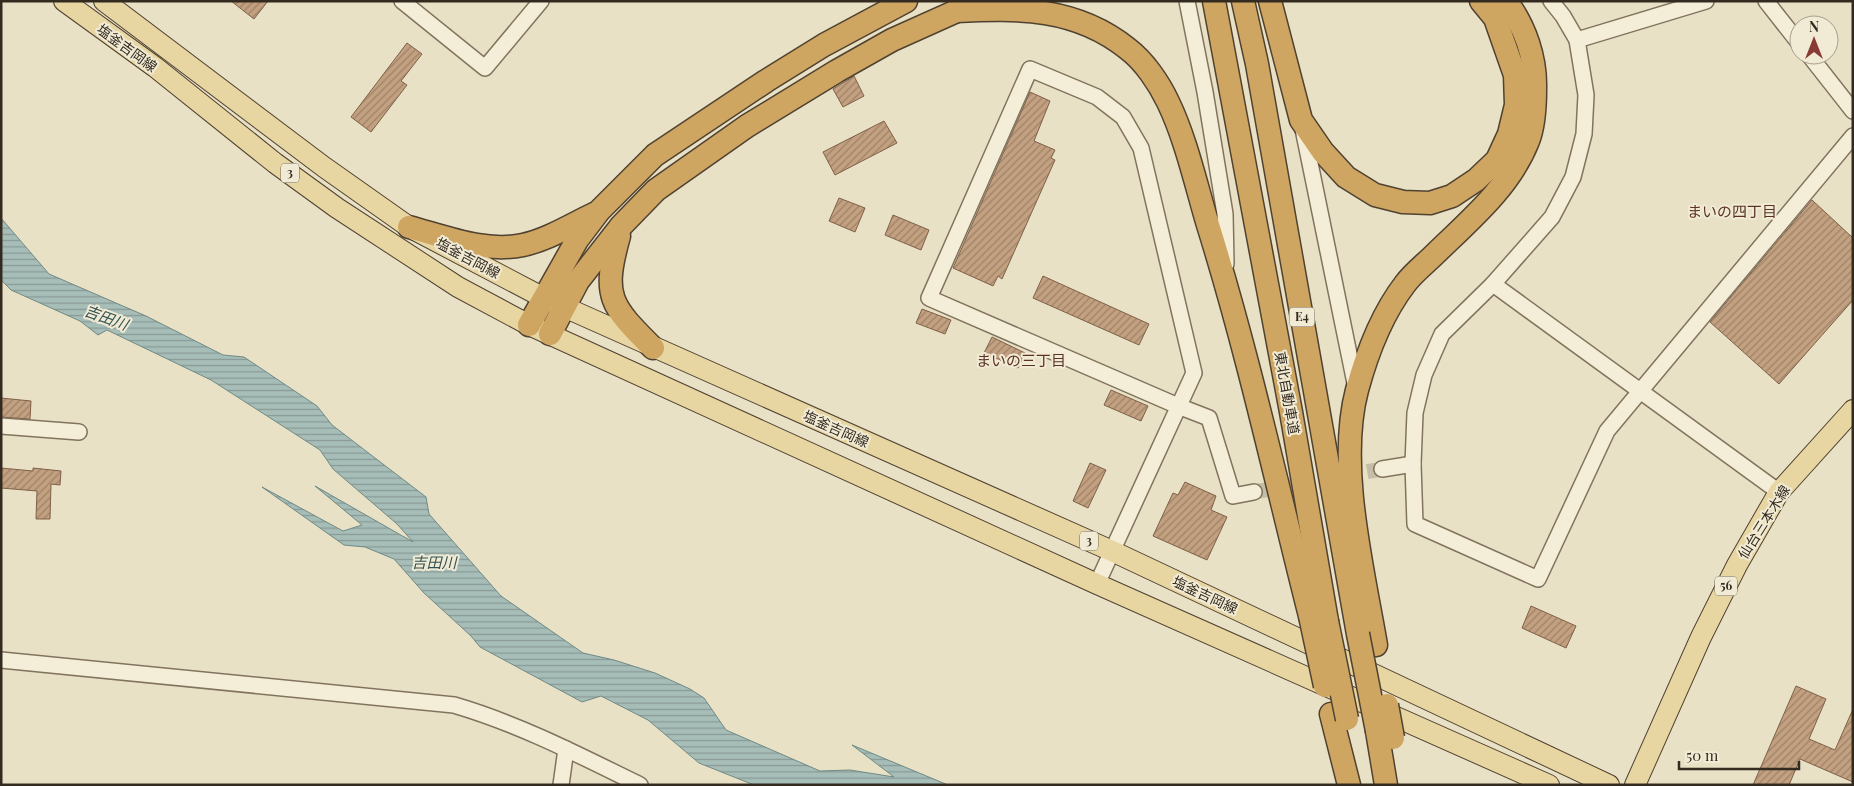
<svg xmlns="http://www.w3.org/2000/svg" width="1854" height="786" viewBox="0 0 1854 786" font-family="'Playfair Display','Noto Sans JP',serif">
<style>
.water{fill:url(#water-rules);stroke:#6f8a85}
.building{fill:url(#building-hatch);stroke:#7e6047}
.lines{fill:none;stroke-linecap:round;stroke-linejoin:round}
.minor-tunnel{stroke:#c5bda5;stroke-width:15;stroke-dasharray:15 8;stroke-linecap:butt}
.minor-casing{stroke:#82735e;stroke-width:18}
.major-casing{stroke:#504231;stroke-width:22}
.highway-casing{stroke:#504231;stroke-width:25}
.minor{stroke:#f4eed8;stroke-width:15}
.major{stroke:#e7d6a2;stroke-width:20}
.highway{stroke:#cea561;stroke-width:22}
.highway-bridge-casing{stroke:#504231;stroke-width:25;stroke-linecap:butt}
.highway-bridge{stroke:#cea561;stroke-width:22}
.labels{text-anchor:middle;stroke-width:4;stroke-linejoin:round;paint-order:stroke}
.shield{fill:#f1ebd5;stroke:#6d6556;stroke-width:1}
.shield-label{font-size:12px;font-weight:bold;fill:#342b20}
.street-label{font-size:14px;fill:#342b20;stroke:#f1ebd5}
.neighbourhood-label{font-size:15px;fill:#5b3324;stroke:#f1ebd5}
.water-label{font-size:15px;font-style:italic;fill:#315252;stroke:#f1ebd5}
</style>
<defs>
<pattern id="water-rules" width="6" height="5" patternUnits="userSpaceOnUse" patternTransform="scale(1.25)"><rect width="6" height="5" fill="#a7bdb8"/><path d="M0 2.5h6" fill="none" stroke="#899a95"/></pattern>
<pattern id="building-hatch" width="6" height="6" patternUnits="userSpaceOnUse" patternTransform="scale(1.25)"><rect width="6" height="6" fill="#c2a080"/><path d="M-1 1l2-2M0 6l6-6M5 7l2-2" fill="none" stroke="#9e8368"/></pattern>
</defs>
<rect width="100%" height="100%" fill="#e9e1c6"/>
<polygon class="water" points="1,218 49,274 146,316 223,355 244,357 317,406 332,425 426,497 429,514 501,596 583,653 614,660 655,673 690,689 704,698 726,730 820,771 850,770 894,777 852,745 948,785 754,785 699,763 648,720 601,696 582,702 480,647 471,636 424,593 394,559 365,547 344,545 262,487 343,531 362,525 315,486 413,542 397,524 333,469 320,450 211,380 107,330 98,335 80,321 11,290 1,280"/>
<g class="building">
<polygon points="231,1 268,1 254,19"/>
<polygon points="407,43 422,54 401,81 407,85 371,132 351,117"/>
<polygon points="854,76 864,96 843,107 833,89"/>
<polygon points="1030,92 1050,101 1034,141 1055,150 1051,158 1055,160 1002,279 998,276 993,286 953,268"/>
<polygon points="884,121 897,143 835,175 823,152"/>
<polygon points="839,198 865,208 855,232 829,221"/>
<polygon points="1812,200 1853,238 1853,300 1779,384 1710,322"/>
<polygon points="893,215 929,230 921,250 885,235"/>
<polygon points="1043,276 1149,324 1139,345 1033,298"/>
<polygon points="922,309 951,320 945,334 916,323"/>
<polygon points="992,337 1025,353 1018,368 984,353"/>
<polygon points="1111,390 1148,406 1141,421 1104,405"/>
<polygon points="1,398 31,401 30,419 1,417"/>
<polygon points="1090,463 1106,470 1088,508 1073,501"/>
<polygon points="1,468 33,471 33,468 61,471 60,485 51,484 50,519 36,519 37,491 1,488"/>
<polygon points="1185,482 1216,496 1211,510 1227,517 1207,560 1153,536 1173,493 1178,495"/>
<polygon points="1531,606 1576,626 1566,648 1522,628"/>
<polygon points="1796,686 1826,699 1809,739 1835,750 1853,709 1853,782 1800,759 1789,785 1753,785"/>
</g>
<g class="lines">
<polyline class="minor-tunnel" points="1254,492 1382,469"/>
<defs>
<g id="minor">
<polyline points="402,1 485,68 541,1"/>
<polyline points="1187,1 1205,92 1225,214 1226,264"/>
<polyline points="1551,1 1563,16 1577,40 1586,95 1584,134 1573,177 1552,217 1493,284 1442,334 1424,375 1415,413 1413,464 1415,524 1538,579 1607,431 1853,136"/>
<polyline points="1766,1 1799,43"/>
<polyline points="1577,40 1706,1"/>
<polyline points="1809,55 1853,111"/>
<polyline points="1303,129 1356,388"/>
<polyline points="1493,284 1779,492"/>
<polyline points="1,426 79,432"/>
<polyline points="1382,469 1413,464"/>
<polyline points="1097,584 1194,373 1141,148 1123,117 1097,97 1030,69 929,298 1178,406 1209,418 1233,496 1254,492"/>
<path d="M1,660L454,705C519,724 579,755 640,785"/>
<polyline points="561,785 566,749"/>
</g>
<g id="major">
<polyline points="64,1 155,67 275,163 337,208 458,287 529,325 1097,584 1549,785"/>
<polyline points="104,1 324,167 409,227 544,298 1112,551 1609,785"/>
<polyline points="1635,785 1701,637 1737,565 1779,492 1853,410"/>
</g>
<g id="highway">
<polyline points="1214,1 1291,412 1327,621"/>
<polyline points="1243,1 1257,64 1358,634"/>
<polyline points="1270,1 1301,120 1323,152 1346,177 1375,195 1403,202 1430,203 1452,196 1476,180 1497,160 1509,134 1516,105 1515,75 1495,18 1481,1"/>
<path d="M956,11C1018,8 1076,7 1128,49C1144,61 1159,83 1168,102C1186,139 1196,185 1208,225C1248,353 1277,486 1310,616"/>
<path d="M409,227C446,237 485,253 523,245C547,240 571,225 594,214"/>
<path d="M619,236C602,297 610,305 653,348"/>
<polyline points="529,325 577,240 599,211 655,155 766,81 824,45 906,1"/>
<polyline points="550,334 578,281 621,226 656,190 747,126 837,71 892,40 970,5"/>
<path d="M1376,645C1363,569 1337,465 1357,390C1367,353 1382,314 1405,284C1413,273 1425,264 1435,254C1469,221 1510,187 1528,141C1534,126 1535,106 1535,89C1536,58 1525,26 1506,1"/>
<polyline points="1331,714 1349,785"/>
<polyline points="1377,731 1386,785"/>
</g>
</defs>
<use href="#minor" class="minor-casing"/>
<use href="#major" class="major-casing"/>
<use href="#highway" class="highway-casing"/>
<use href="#minor" class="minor"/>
<use href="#major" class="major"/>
<use href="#highway" class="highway"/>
<defs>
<g id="highway-bridge">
<polyline points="1310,616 1325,686"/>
<polyline points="1327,621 1347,719"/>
<polyline points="1358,634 1377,731"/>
<polyline points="1387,705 1393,738"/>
</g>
</defs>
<use href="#highway-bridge" class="highway-bridge-casing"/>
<use href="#highway-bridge" class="highway-bridge"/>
</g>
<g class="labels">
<g class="shield">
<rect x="281" y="163.5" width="18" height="19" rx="4"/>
<rect x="1289.5" y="307.5" width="25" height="19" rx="4"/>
<rect x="1080" y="531.5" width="18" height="19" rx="4"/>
<rect x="1715" y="576.5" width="22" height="19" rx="4"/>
</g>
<g class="shield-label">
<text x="290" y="177">3</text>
<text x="1302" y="321">E4</text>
<text x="1089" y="545">3</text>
<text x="1726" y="590">56</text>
</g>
<g class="street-label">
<text transform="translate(127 48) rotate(36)" y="5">塩釜吉岡線</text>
<text transform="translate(468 258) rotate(28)" y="5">塩釜吉岡線</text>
<text transform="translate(1287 393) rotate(80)" y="5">東北自動車道</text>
<text transform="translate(836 429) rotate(24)" y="5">塩釜吉岡線</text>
<text transform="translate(1764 522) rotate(-58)" y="5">仙台三本木線</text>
<text transform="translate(1205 595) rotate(25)" y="5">塩釜吉岡線</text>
</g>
<g class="neighbourhood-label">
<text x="1732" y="217">まいの四丁目</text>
<text x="1021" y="366">まいの三丁目</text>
</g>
<g class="water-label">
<text transform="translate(106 318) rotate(20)" y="5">吉田川</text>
<text x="434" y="568">吉田川</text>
</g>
</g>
<rect width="1854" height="786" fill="none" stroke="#342b20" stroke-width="5"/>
<g transform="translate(1814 40)"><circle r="24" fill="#f1ebd5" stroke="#a59e8d"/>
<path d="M0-4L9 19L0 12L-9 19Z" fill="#893a35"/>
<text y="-8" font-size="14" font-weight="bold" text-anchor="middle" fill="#342b20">N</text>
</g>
<path d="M1679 761v8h120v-8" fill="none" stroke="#342b20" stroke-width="2.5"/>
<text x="1686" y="761" font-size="15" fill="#342b20" stroke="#f1ebd5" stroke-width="4" paint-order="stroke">50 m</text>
</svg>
